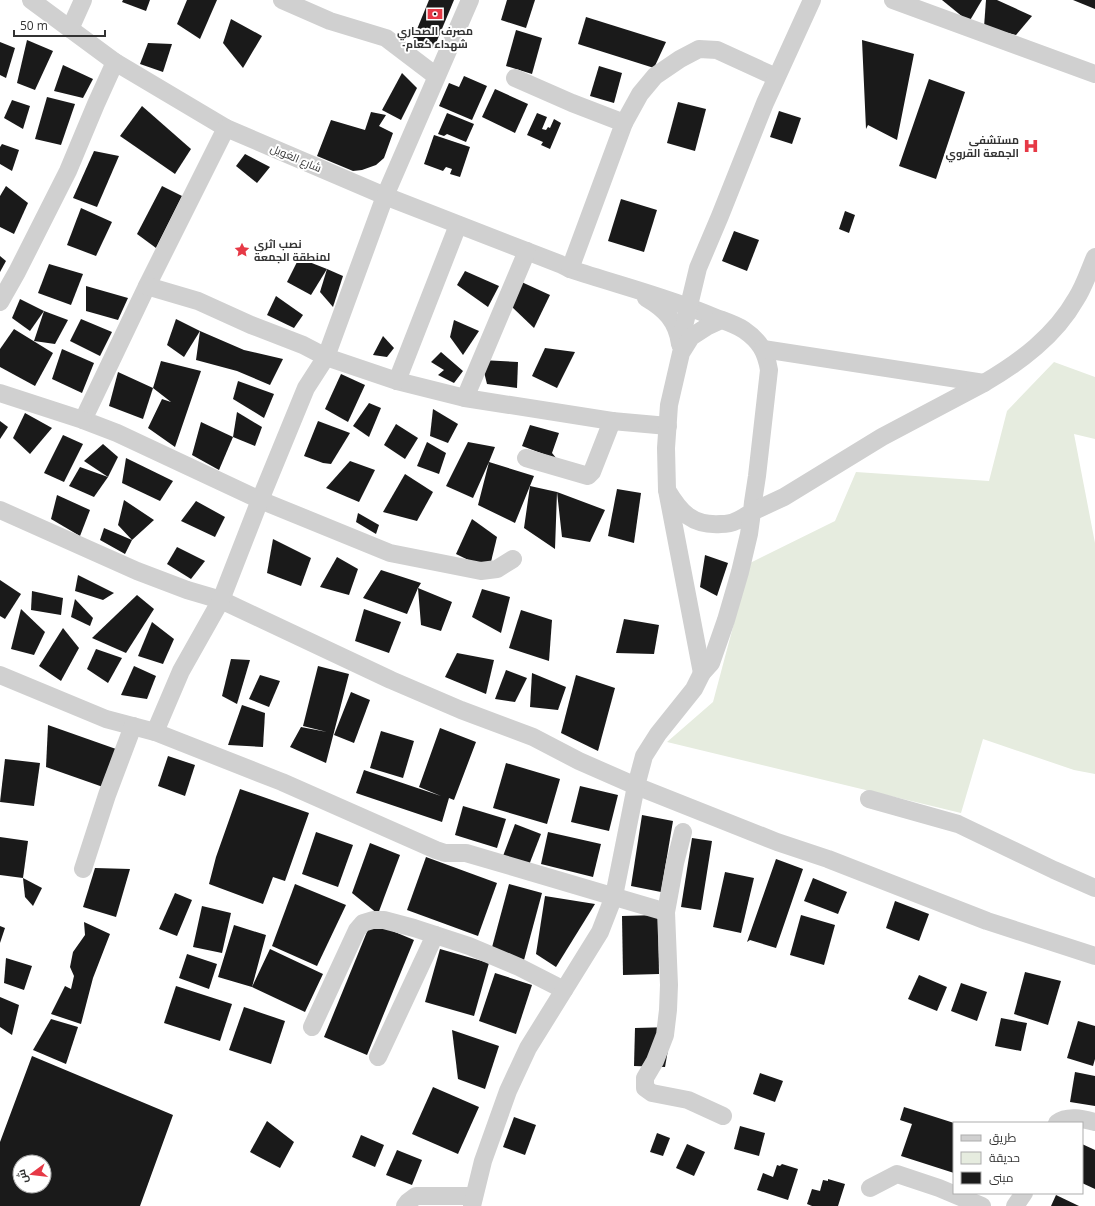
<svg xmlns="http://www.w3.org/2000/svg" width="1095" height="1206" viewBox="0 0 1095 1206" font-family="'Open Sans',Cairo,sans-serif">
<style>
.green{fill:#e6ecdf}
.building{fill:#1a1a1a;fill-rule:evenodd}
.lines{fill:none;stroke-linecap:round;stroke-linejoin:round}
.minor{stroke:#d0d0d0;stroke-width:18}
.labels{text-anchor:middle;stroke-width:4;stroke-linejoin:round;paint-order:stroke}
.poi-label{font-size:11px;font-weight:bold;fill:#333;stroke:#fff}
.street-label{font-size:11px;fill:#333;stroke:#fff}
</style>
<rect width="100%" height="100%" fill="#fff"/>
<polygon class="green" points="1054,362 1095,377 1095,439 1074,434 1095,543 1095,774 1074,770 983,739 961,813 667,742 713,702 750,563 835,521 856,472 989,481 1007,411"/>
<g class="building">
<polygon points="123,0 150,0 146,11 122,2"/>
<polygon points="187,0 217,0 200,39 177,24"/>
<polygon points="429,0 454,0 434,48 413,39"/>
<polygon points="507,0 535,0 526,28 501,20"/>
<polygon points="942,0 982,0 969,22"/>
<polygon points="986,0 997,0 1032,16 1016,35 984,27"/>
<polygon points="1073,0 1095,0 1095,9"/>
<polygon points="586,17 666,42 654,68 578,44"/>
<polygon points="231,19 262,36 243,68 223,43"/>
<polygon points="516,30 542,38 532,74 506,66"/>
<polygon points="27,40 53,51 35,90 17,83"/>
<polygon points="862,40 914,54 897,140 868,125 866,129"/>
<polygon points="0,42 15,48 6,78 0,75"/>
<polygon points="148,43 172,44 163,72 140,64"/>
<polygon points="63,65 93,79 83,98 54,91"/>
<polygon points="599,66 622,73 614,103 590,96"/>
<polygon points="402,73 417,88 401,120 382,110"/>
<polygon points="464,76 487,86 472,120 439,106 449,83 459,87"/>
<polygon points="929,79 965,92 936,179 899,166"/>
<polygon points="495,89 528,104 515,133 482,117"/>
<polygon points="47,97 75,104 61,145 35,139"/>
<polygon points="12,100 30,106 23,129 4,118"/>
<polygon points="678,102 706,109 695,151 667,143"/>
<polygon points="142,106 191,149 175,174 120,136"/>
<polygon points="779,111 801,118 792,144 770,137"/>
<polygon points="371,112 386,115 379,126 393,133 384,158 376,165 362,170 353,171 317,156 331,120 365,130"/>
<polygon points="447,113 474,124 466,142 447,134 444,136 438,134"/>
<polygon points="537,113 547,117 542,129 546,130 548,127 550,128 554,119 561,123 550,149 541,145 543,142 527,135"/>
<polygon points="434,135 470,147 460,177 450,174 452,169 446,167 443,171 424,164"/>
<polygon points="2,144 19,150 12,171 0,164 0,147"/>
<polygon points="94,151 119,156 97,207 73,198"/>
<polygon points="245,154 270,167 257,183 236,166"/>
<polygon points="6,186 28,203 14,234 0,227 0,196"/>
<polygon points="162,186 182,196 156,248 137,234"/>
<polygon points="621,199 657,210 644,252 608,241"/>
<polygon points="81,208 112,222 96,256 67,245"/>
<polygon points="845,211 855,215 849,233 839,229"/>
<polygon points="734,231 759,240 747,271 722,261"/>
<polygon points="0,256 6,261 0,272"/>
<polygon points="299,258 327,269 311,295 287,282"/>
<polygon points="49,264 83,274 71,305 38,293"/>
<polygon points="327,269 343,276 333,307 320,292"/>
<polygon points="465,271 499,286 488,307 457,285"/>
<polygon points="515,279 550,295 534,328 512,307"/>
<polygon points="86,286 128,298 118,320 86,311"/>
<polygon points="276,296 303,315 294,328 267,315"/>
<polygon points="20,299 44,311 30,331 12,318"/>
<polygon points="44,311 68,320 55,344 34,341"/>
<polygon points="81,319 112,332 100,356 70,341"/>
<polygon points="176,319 200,331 184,357 167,345"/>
<polygon points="454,320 479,331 463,355 450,337"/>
<polygon points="14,329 53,353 35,386 0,367 0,349"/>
<polygon points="200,331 244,350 283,359 270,385 237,371 196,360"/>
<polygon points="383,336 394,348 387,357 373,355"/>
<polygon points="545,348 575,352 557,388 532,376"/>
<polygon points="62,349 94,363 82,393 52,379"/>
<polygon points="441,352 463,371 454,383 438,375 444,370 431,362"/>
<polygon points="481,360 518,362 517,388 487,384"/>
<polygon points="161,361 201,371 175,447 148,428 162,399 171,402 153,388"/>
<polygon points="118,372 153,388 143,419 109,406"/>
<polygon points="341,374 365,385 348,422 325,409"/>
<polygon points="238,381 274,394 264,418 233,399"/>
<polygon points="369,403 381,408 369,437 353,426"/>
<polygon points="433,409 458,424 448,443 430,436"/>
<polygon points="237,412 262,427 255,446 233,437"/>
<polygon points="25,413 52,428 30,454 13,438"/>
<polygon points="0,421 8,427 0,439"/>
<polygon points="318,421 350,433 331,464 323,463 304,456"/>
<polygon points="201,422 233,437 219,470 192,455"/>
<polygon points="396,424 418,438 405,459 384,445"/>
<polygon points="530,425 559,433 552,453 557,459 522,446"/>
<polygon points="63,435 83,444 64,482 44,473"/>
<polygon points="427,442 446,453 439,474 417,466"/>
<polygon points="468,442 495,447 489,462 534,476 515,523 478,505 489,462 473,498 446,486"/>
<polygon points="103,444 118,457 108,477 84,461"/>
<polygon points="126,458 173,481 160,501 122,483"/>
<polygon points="350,461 375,470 359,502 326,488"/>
<polygon points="80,467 108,477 94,497 69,486"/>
<polygon points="405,474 433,492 417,521 383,512"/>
<polygon points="530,486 557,492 605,510 590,542 562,537 557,492 555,549 524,528"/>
<polygon points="617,489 641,493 634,543 608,536"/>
<polygon points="57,495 90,510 80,536 51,519"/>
<polygon points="124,500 154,520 132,540 125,554 100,540 104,528 132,540 118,525"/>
<polygon points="196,501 225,517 215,537 181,521"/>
<polygon points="358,513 379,525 376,534 356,522"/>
<polygon points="472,519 497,537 489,570 456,554"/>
<polygon points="273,539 311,558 301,586 267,573"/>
<polygon points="177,547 205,561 191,579 167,564"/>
<polygon points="705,555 728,563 717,596 700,587"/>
<polygon points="337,557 358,569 349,595 320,587"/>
<polygon points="381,570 421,583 418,588 452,602 441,631 421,625 418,588 407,614 363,598"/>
<polygon points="78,575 114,593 103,600 75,591"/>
<polygon points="0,580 21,594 5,619 0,616"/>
<polygon points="482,589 510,597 501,633 472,617"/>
<polygon points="32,591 63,598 61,615 31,610"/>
<polygon points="137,595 154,609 126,653 92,638"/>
<polygon points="75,599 93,618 90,626 71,617"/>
<polygon points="21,609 45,632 34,655 11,649"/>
<polygon points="364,609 401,622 389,653 355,641"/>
<polygon points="521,610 552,620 549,661 509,648"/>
<polygon points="624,619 659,625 654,654 616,653"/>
<polygon points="152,622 174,639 163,664 138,656"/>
<polygon points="63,628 79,648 61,681 39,666"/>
<polygon points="96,649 122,658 108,683 87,669"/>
<polygon points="457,653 494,660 486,694 445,677"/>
<polygon points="231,659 250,660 237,704 222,696"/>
<polygon points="134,666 156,676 147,699 121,695"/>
<polygon points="318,666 349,674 326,763 290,747 301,727 327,732 303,726"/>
<polygon points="506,670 527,678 515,702 495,699"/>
<polygon points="532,673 566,687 558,710 530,707"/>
<polygon points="260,675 280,681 269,707 249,699"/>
<polygon points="576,675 615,688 598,751 561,733"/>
<polygon points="351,692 370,700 354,743 334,735"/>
<polygon points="242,705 265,713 263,747 228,745"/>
<polygon points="48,725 116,749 103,787 46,767"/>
<polygon points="440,728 476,742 454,800 449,798 442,822 356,793 364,770 441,796 419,787"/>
<polygon points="381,731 414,741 403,778 370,768"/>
<polygon points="168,756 195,765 185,796 158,786"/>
<polygon points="5,759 40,763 34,806 0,802"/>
<polygon points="506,763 560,779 547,824 493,808"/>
<polygon points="580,786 618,795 609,831 571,822"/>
<polygon points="240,789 309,813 285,881 273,877 263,904 209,884 216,857"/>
<polygon points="463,806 506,819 497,848 455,835"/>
<polygon points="642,815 673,821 661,892 631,886"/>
<polygon points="515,824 541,834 529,865 503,856"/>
<polygon points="316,832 353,845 338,887 302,874"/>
<polygon points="548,832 601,844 593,877 541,864"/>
<polygon points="0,837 28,841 23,878 0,875"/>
<polygon points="692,838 712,841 701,910 681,907"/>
<polygon points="370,843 400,855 378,914 352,893"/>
<polygon points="426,857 497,883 478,936 407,910"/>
<polygon points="776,859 803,869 776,948 750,940 747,942"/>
<polygon points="95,868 130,869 116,917 83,907"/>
<polygon points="725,872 754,878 741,933 713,927"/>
<polygon points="23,878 42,888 33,906 25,897"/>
<polygon points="813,878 847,892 838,914 804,901"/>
<polygon points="295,884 346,905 317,966 272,946"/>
<polygon points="509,884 542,893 524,960 491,951"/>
<polygon points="175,893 192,900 177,936 159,929"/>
<polygon points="545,896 595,904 556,967 536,954"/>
<polygon points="895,901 929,914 919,941 886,928"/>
<polygon points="202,906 231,913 222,953 193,947"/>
<polygon points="658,915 659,974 623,975 622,916"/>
<polygon points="801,915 835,925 824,965 790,955"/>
<polygon points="84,922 110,934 93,978 81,1024 51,1014 65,986 71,989 74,976 70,967 73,952 85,935"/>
<polygon points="371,922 414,940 367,1055 324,1037"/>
<polygon points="234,925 266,935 252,987 270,949 323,974 305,1012 252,987 218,977"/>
<polygon points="0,926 5,928 0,943"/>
<polygon points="440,949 489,963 474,1016 425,1002"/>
<polygon points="187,954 217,964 209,989 179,978"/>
<polygon points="6,958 32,966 24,990 4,983"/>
<polygon points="1025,972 1061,981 1048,1025 1014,1014"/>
<polygon points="495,973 532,985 516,1034 479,1021"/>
<polygon points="919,975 947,987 937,1011 908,999"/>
<polygon points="961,983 987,992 977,1021 951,1011"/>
<polygon points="176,986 232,1004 220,1041 164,1023"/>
<polygon points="0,997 19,1005 12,1035 0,1027"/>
<polygon points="244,1007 285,1021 271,1064 229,1050"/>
<polygon points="1001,1018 1027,1023 1021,1051 995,1046"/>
<polygon points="51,1019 78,1027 66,1064 33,1050"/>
<polygon points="1078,1021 1095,1026 1095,1059 1093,1066 1067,1058"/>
<polygon points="672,1027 665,1067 634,1066 635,1028"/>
<polygon points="452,1030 499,1046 485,1089 458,1079"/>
<path d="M32,1056L173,1115L140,1206H0V1142ZM20,1162H44V1186H20Z"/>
<polygon points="1075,1072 1095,1076 1095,1106 1070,1102"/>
<polygon points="760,1073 783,1081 775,1102 753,1094"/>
<polygon points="433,1087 479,1107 458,1154 412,1134"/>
<polygon points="904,1107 954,1123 954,1173 901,1156 912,1124 900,1120"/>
<polygon points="514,1117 536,1125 525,1155 503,1147"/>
<polygon points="267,1121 294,1142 280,1168 250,1152"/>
<polygon points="740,1126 765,1133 759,1156 734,1149"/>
<polygon points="657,1133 670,1138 663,1156 650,1152"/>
<polygon points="361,1135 384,1145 375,1167 352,1157"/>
<polygon points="687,1144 705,1152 694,1176 676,1168"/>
<polygon points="1082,1144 1095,1150 1095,1189 1082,1183"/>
<polygon points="397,1150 422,1160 412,1185 386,1175"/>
<polygon points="782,1164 798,1169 788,1200 757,1190 763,1173 773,1177 777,1165 780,1166"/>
<polygon points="828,1179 845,1184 838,1206 812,1206 807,1204 812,1189 820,1191 823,1180 828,1181"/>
<polygon points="1056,1195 1079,1206 1051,1206"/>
</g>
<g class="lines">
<g class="minor">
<path d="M31,0L115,62L226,128L385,196L560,264L570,269C618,285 667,297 714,317C724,321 735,324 744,330C760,341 766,352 769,370L757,476L753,502L752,512C747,515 742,519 736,521C732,523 725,524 721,524C692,526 680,512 667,490"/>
<polyline points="282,0 330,21 386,38 436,76"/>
<polyline points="893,0 1095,74"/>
<polyline points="70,29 83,0"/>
<polyline points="515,78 572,103 624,123 570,269"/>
<polyline points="624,123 640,94 655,76 680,59 699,49 717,50 776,77"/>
<polyline points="226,128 147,286 83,420 117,433 260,500 390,553 481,571 497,569 513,559"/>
<polyline points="147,286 198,301 251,325 303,345 326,357 397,381 465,398"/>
<path d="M646,298C665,309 677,321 680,344"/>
<polyline points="0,302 17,272 68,171 96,104 115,62"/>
<polyline points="680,343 698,268 720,216 765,103 812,0"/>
<polyline points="763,349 984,383"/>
<polyline points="397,381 458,225"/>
<polyline points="0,393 83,420"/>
<polyline points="612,421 668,426"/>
<polyline points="526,458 588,476 592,472 612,421 465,398 527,251"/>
<polyline points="0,510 137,571 187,590 221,600 391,680 461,710 533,737 579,761 636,786 777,842 828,859 987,921 1095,956"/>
<polyline points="702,673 667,490 666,448 669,405 681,353 691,337 708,326 721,320"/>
<polyline points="0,675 106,719 155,732 181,671 221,600 260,500 306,388 326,357 385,196 470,0"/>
<polyline points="155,732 282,782 436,850 445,853 466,853 666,912"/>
<polyline points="869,799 958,824 1054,870 1095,888"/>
<polyline points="683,832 675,863 666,912 669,985 668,1010 665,1035 655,1061 645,1078 645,1088 652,1093 688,1100 723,1116"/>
<polyline points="83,869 107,795 133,726"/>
<polyline points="312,1027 357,930 363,923 373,920 384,920 414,928 469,946 519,967 564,990"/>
<polyline points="378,1057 435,935"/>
<path d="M1057,1123C1068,1115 1083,1119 1095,1122"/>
<polyline points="870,1188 897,1174 939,1188 982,1206"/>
<polyline points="405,1206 408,1202 416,1196 474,1196"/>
<path d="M472,1206L483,1161L508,1091L528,1048L600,932L614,896L636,786L644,756L658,734L694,689L702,673L711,663L726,620L740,572L749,534L752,512L784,497L882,437L984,383C1020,362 1055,336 1076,299C1084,287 1089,271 1095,257"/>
<polyline points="1015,1206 1024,1193"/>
</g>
</g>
<defs>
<symbol id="bank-bare" viewBox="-9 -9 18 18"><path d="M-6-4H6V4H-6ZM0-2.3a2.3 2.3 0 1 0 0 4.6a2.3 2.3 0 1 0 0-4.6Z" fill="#e63946" stroke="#fff" stroke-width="2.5" paint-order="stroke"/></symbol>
<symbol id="hospital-bare" viewBox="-9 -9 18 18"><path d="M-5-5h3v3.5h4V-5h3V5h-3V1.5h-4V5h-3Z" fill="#e63946" stroke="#fff" stroke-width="2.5" paint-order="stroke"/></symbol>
<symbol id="sight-bare" viewBox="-9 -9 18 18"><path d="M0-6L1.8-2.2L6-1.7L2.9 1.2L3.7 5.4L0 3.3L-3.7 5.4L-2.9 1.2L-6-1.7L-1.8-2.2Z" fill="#e63946" stroke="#fff" stroke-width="2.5" paint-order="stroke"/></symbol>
</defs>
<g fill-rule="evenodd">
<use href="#bank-bare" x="424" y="3" width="22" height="22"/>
<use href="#hospital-bare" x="1020" y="135" width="22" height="22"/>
<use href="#sight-bare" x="231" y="239" width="22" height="22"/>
</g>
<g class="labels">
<g class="poi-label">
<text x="435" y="35">مصرف الصحاري<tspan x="435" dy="13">-شهداء كعام</tspan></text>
<text x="1019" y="144" text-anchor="end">مستشفى<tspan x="1019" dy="13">الجمعة القروي</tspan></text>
<text x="254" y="248" text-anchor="start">نصب اثري<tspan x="254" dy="13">لمنطقة الجمعة</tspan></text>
</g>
<g class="street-label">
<text transform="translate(296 158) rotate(23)" y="4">شارع الغويل</text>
</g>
</g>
<rect x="953" y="1122" width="130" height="72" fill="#ffffff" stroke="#adadad"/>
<rect x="961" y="1135" width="20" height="6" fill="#d0d0d0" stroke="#adadad"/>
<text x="989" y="1142" font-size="12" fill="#333333">طريق</text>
<rect x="961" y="1152" width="20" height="12" fill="#e6ecdf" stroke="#adadad"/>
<text x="989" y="1162" font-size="12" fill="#333333">حديقة</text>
<rect x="961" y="1172" width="20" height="12" fill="#1a1a1a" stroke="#adadad"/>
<text x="989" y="1182" font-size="12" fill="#333333">مبنى</text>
<g transform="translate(32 1174) rotate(255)"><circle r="19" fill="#ffffff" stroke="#adadad"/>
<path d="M0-3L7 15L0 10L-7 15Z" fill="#e63946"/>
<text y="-6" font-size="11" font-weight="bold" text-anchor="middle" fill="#333333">ش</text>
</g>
<path d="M14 30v6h91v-6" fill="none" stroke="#333333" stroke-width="2"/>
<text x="20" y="30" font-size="12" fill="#333333" stroke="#ffffff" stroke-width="3" paint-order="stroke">50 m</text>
</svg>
